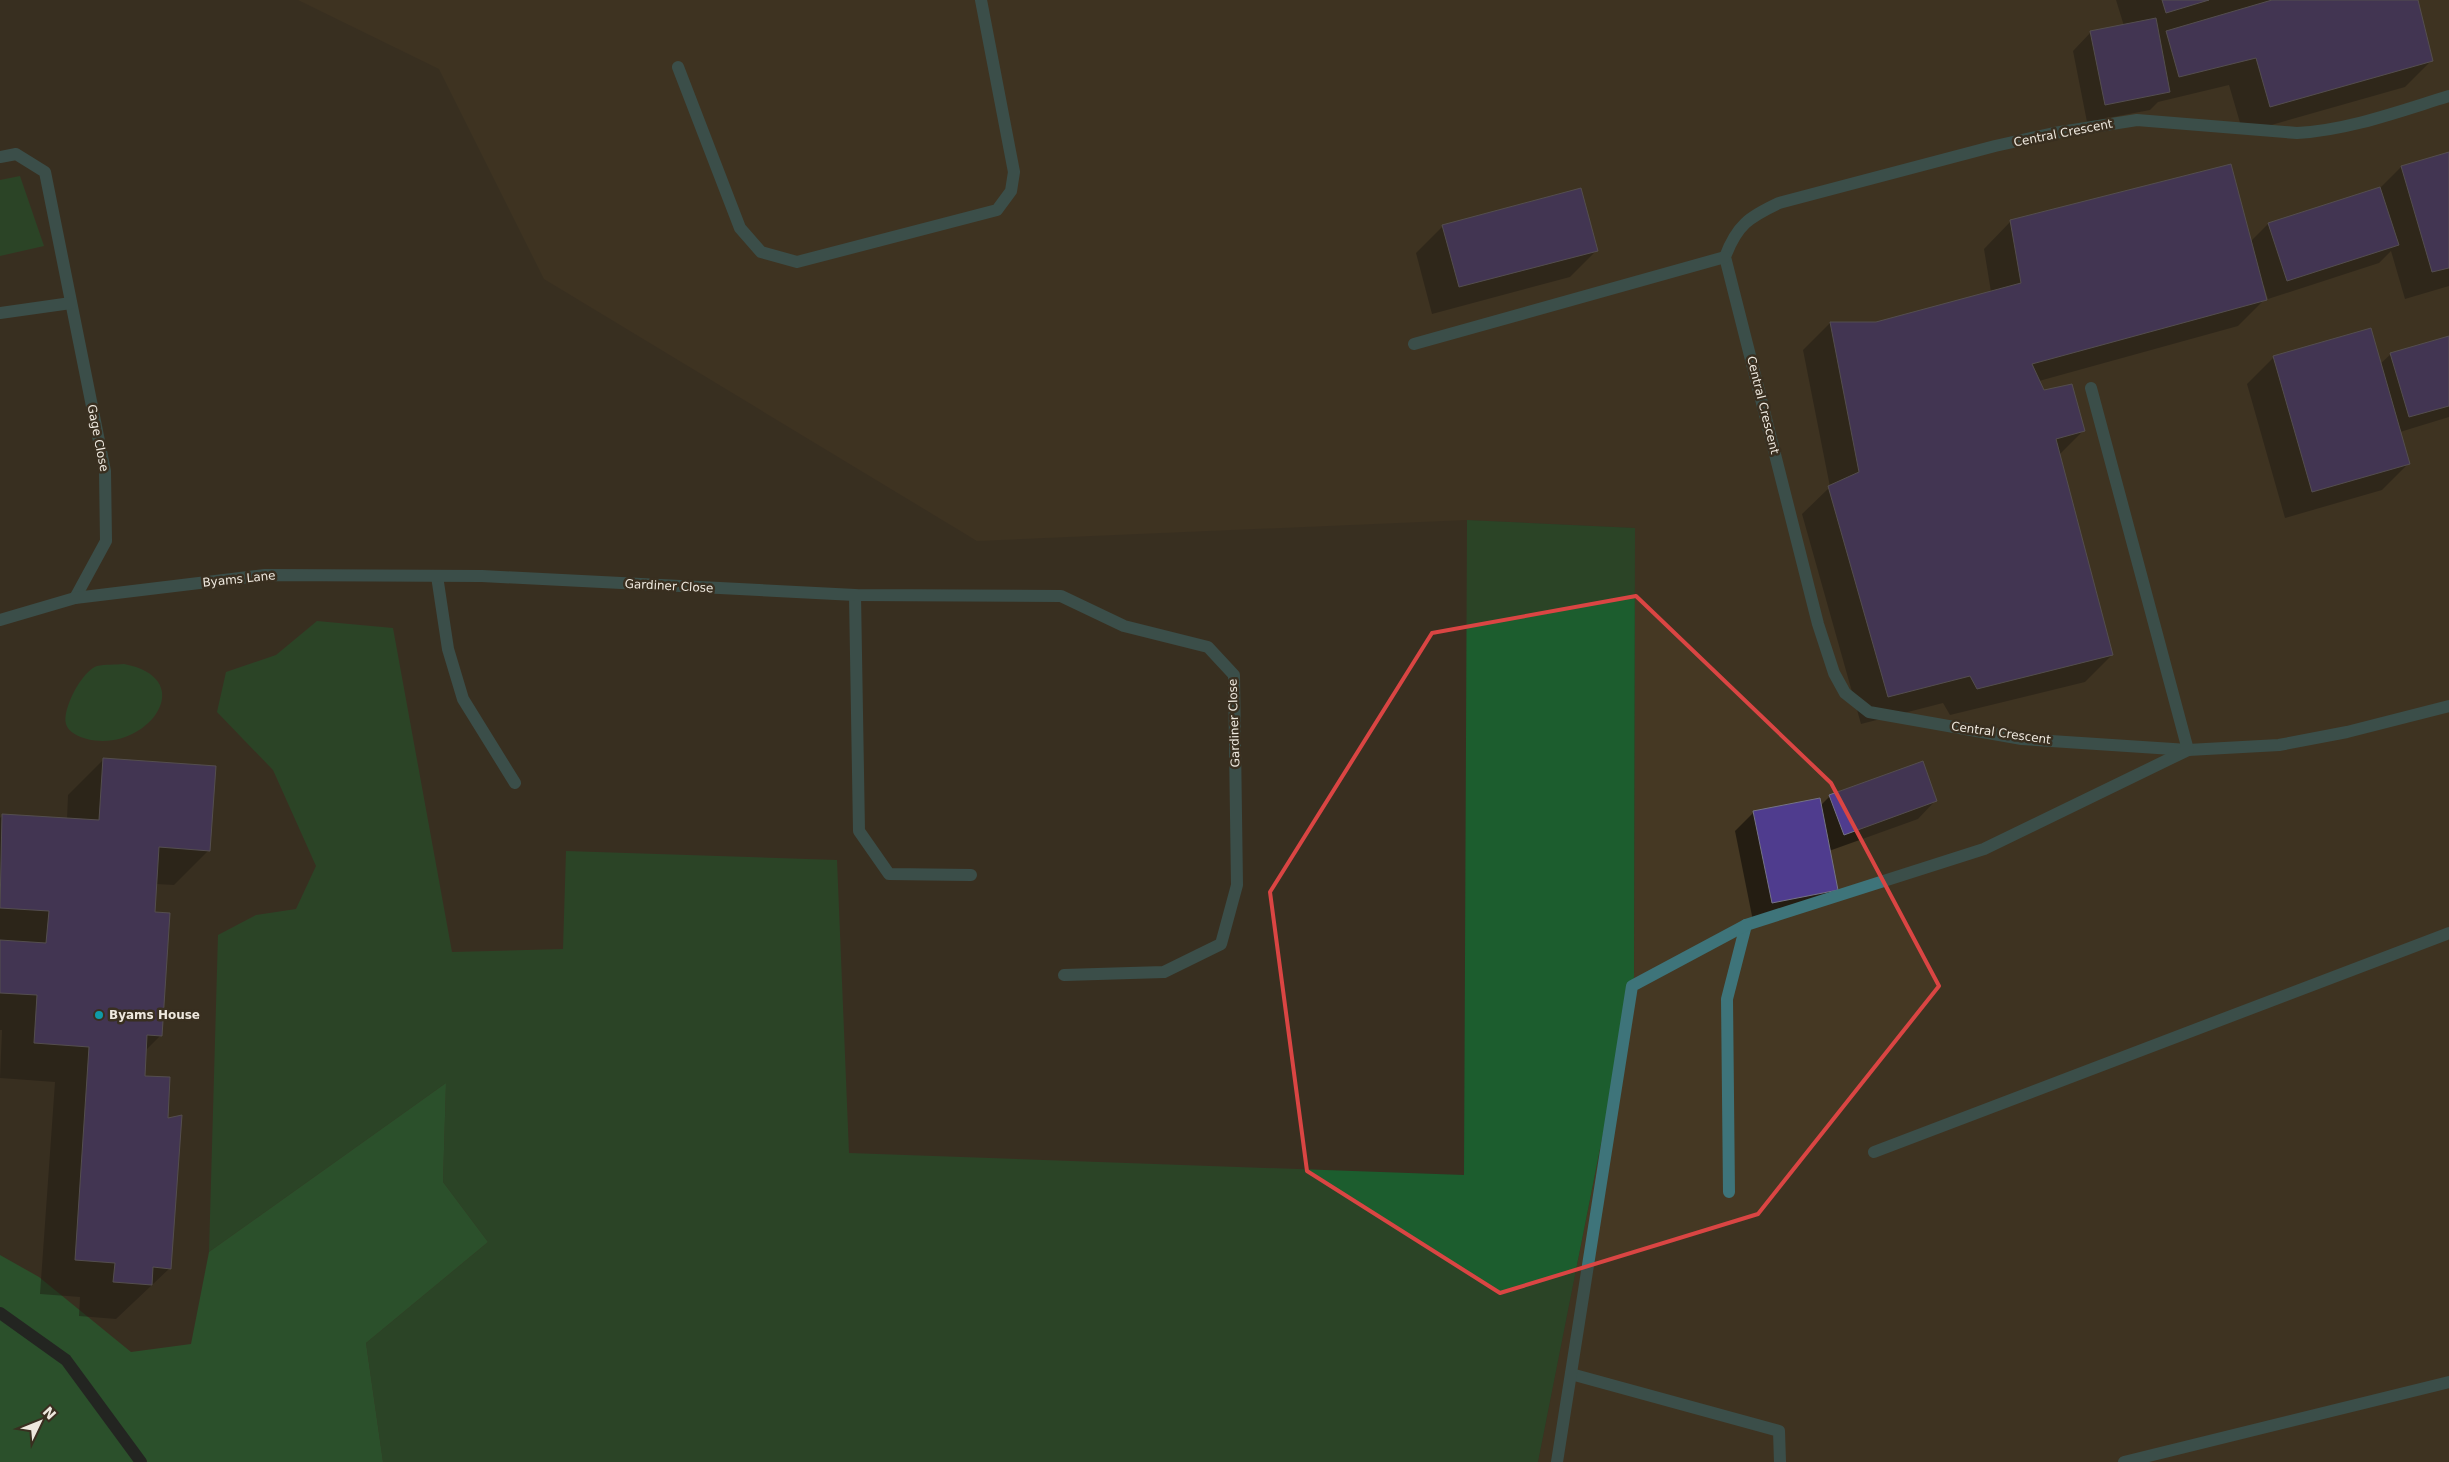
<svg xmlns="http://www.w3.org/2000/svg" width="2449" height="1462" viewBox="0 0 2449 1462" font-family="'DejaVu Sans',sans-serif">
<style>
.built{fill:#453823}
.green{fill:#1c5d2e}
.forest{fill:#1b7838}
.shadow{fill:#0007}
.lines{fill:none;stroke-linecap:round;stroke-linejoin:round}
.stream{stroke:#0b1a22;stroke-width:12}
.building{fill:#4f3c8e;stroke:#757386}
.minor{stroke:#3e747a;stroke-width:12}
.marked{fill:none;stroke:#da4543;stroke-width:4;stroke-linejoin:round}
.culture-dot{fill:#0f9aa8;stroke:#392f20;stroke-width:2}
.labels{text-anchor:middle;stroke-width:5;stroke-linejoin:round;paint-order:stroke}
.street-label{font-size:12px;fill:#eee8de;stroke:#392f20}
.poi-label{font-size:12px;font-weight:bold;fill:#eee8de;stroke:#392f20;text-anchor:start}
</style>
<rect width="100%" height="100%" fill="#392f20"/>
<polygon class="built" points="298,0 2449,0 2449,1462 1538,1462 1634,977 1635,528 1467,520 977,541 544,279 439,69"/>
<g class="green">
<polygon points="20,176 44,246 0,256 0,180"/>
<polygon points="1467,520 1635,528 1634,977 1538,1462 383,1462 366,1343 488,1242 443,1182 446,1083 209,1252 218,935 256,915 296,909 316,866 273,770 217,712 226,672 276,655 317,621 393,628 452,952 563,949 566,851 837,860 849,1153 1464,1175"/>
<path d="M124,664C202,679 146,754 87,739C79,737 68,732 66,724C62,709 82,671 97,666C105,664 115,665 124,664Z"/>
</g>
<polygon class="forest" points="446,1083 443,1182 488,1242 366,1343 383,1462 0,1462 0,1255 39,1277 131,1352 191,1344 209,1252"/>
<g class="shadow">
<polygon points="2116,0 2416,0 2432,60 2405,87 2243,133 2229,85 2158,102 2150,110 2087,122 2073,51 2091,32 2124,26"/>
<polygon points="2449,153 2449,286 2405,299 2391,251 2379,263 2268,299 2264,286 2262,287 2265,299 2238,326 2039,381 2043,391 2084,430 2059,455 2112,655 2085,682 1950,715 1943,703 1861,724 1802,514 1830,487 1803,350 1830,323 1876,323 1991,292 1984,249 2011,221 2250,242 2268,224 2380,188 2401,167"/>
<polygon points="1443,226 1597,250 1570,277 1432,314 1416,253"/>
<polygon points="2449,338 2449,417 2400,432 2409,463 2382,490 2285,518 2247,384 2274,357 2380,364 2391,354"/>
<polygon points="103,760 209,850 174,885 155,884 153,914 160,1036 145,1051 144,1077 166,1119 170,1268 116,1319 79,1316 80,1297 40,1294 55,1082 0,1078 2,1030 0,1030 0,818 3,815 67,819 68,795"/>
<polygon points="1830,796 1936,800 1918,819 1829,851 1837,890 1753,921 1735,831 1754,812 1820,806"/>
</g>
<g class="lines">
<polyline class="stream" points="0,1313 66,1360 141,1462"/>
</g>
<g class="building">
<polygon points="2162,0 2209,0 2166,13"/>
<polygon points="2272,0 2418,0 2433,61 2270,107 2256,58 2179,77 2166,31"/>
<polygon points="2156,18 2170,92 2105,105 2090,31"/>
<polygon points="2449,152 2449,268 2432,272 2401,166"/>
<polygon points="2231,164 2267,300 2032,364 2044,390 2072,384 2085,431 2056,439 2113,655 1977,689 1970,676 1888,697 1828,486 1859,472 1830,322 1876,322 2021,283 2010,220"/>
<polygon points="2380,187 2399,245 2287,281 2268,223"/>
<polygon points="1581,188 1598,251 1459,287 1442,225"/>
<polygon points="2371,328 2410,464 2312,492 2273,356"/>
<polygon points="2449,336 2449,406 2409,417 2390,353"/>
<polygon points="103,758 216,766 210,851 159,847 155,912 170,913 162,1036 147,1035 145,1076 170,1077 168,1118 182,1115 171,1269 153,1267 152,1285 113,1282 115,1263 75,1260 89,1047 34,1043 37,995 0,993 0,940 46,943 49,911 0,908 2,814 99,820"/>
<polygon points="1923,761 1937,801 1844,835 1829,795"/>
<polygon points="1820,798 1838,890 1772,903 1753,811"/>
</g>
<g class="lines">
<g class="minor">
<polyline points="678,67 740,228 761,252 797,262 997,210 1011,191 1014,172 981,0"/>
<path d="M2449,96C2400,111 2349,130 2297,133L2137,120L2054,133L1995,146L1779,203C1749,217 1737,225 1725,257L1818,624L1834,673L1845,693L1869,712L2022,739L2188,750L2279,745L2347,732L2449,706"/>
<polyline points="0,157 16,154 45,172 105,471 106,541 75,598"/>
<polyline points="0,313 71,303"/>
<polyline points="1414,344 1725,257"/>
<polyline points="437,576 448,649 463,699 515,783"/>
<polyline points="855,595 859,831 889,874 971,875"/>
<polyline points="0,620 75,598 265,575 482,576 855,595 1061,596 1124,626 1208,647 1234,675 1237,885 1221,944 1164,972 1064,975"/>
<polyline points="1874,1152 2449,933"/>
<polyline points="1729,1192 1727,999 1746,925"/>
<polyline points="1571,1374 1779,1431 1780,1462"/>
<polyline points="1557,1462 1632,986 1746,925 1984,849 2188,750 2091,388"/>
<polyline points="2124,1462 2449,1382"/>
</g>
</g>
<path d="M0 0H2449V1462H0ZM1636,596L1831,783L1939,986L1758,1214L1500,1293L1307,1171L1270,892L1432,633Z" fill="#392f20" fill-opacity=".55" fill-rule="evenodd"/>
<path class="marked" d="M1636,596L1831,783L1939,986L1758,1214L1500,1293L1307,1171L1270,892L1432,633Z"/>
<circle class="culture-dot" cx="99" cy="1015" r="5"/>
<g class="labels">
<g class="street-label">
<text transform="translate(2063 133) rotate(-11)" y="4">Central Crescent</text>
<text transform="translate(1763 405) rotate(76)" y="4">Central Crescent</text>
<text transform="translate(98 438) rotate(79)" y="4">Gage Close</text>
<text transform="translate(239 579) rotate(-6)" y="4">Byams Lane</text>
<text transform="translate(669 586) rotate(3)" y="4">Gardiner Close</text>
<text transform="translate(1234 723) rotate(-92)" y="4">Gardiner Close</text>
<text transform="translate(2001 733) rotate(8)" y="4">Central Crescent</text>
</g>
<g class="poi-label">
<text x="109" y="1019">Byams House</text>
</g>
</g>
<g transform="translate(40 1422) rotate(47)" stroke="#392f20" stroke-width="4" paint-order="stroke">
<path d="M0-4L9 19L0 12L-9 19Z" fill="#eee8de"/>
<text y="-8" font-size="14" font-weight="bold" text-anchor="middle" fill="#eee8de">N</text>
</g>
</svg>
